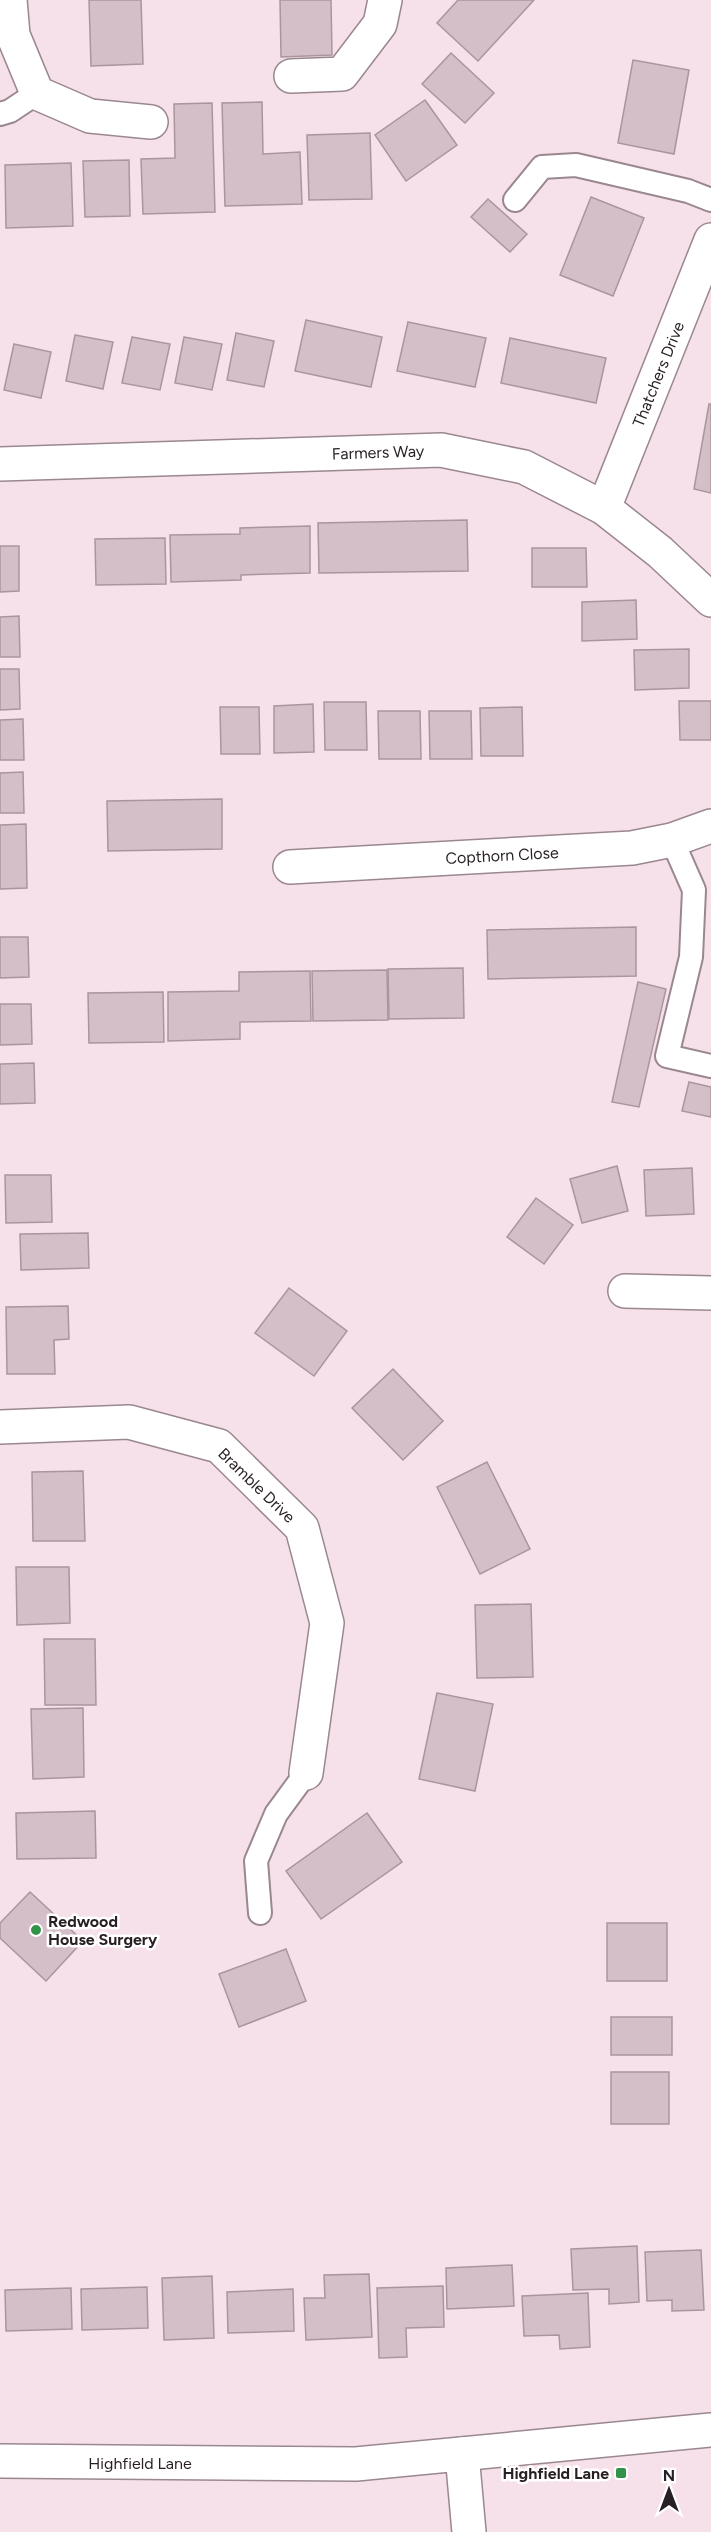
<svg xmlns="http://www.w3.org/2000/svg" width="711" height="2532" viewBox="0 0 711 2532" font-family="Figtree,sans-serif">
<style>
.building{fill:#d4bfc8;stroke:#aa959e;stroke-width:1.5}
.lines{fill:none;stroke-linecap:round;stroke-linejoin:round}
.service-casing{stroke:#9a8790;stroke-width:26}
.minor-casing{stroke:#9a8790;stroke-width:36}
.service{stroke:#fff;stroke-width:22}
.minor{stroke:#fff;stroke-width:33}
.poi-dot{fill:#319348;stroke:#fff;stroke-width:2}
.labels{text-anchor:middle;stroke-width:5;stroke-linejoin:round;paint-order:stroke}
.street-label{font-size:16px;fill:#271f23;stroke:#fff}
.poi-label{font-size:16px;font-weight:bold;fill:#271f23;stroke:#fff;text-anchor:start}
</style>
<rect width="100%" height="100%" fill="#f6e1ea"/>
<g class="building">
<polygon points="89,0 141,0 143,64 91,66"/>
<polygon points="280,0 331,0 332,55 281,57"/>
<polygon points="458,0 534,0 478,61 437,23"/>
<polygon points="451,53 494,93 465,123 422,84"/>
<polygon points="633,60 689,70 674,154 618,143"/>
<polygon points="425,100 457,145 406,181 375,135"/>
<polygon points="262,102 263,154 300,152 302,204 225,206 222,103"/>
<polygon points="212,103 215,212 143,214 141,159 175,158 174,104"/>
<polygon points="370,133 372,199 309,200 307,135"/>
<polygon points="129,160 130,216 85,217 83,161"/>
<polygon points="71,163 73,226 6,228 5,165"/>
<polygon points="591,197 644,218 613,296 560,275"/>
<polygon points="488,199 527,234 510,252 471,217"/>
<polygon points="306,320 382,337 371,387 295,371"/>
<polygon points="408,322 486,338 475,387 397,371"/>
<polygon points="236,333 274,341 264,387 227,380"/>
<polygon points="75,335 113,342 103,389 66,381"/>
<polygon points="132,337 170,344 160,390 122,383"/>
<polygon points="184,337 222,344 212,390 175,383"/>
<polygon points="510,338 606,358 596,403 501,383"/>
<polygon points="14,344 51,352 41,398 4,390"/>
<polygon points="709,404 711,404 711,493 694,489"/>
<polygon points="467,520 468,571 319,573 318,523"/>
<polygon points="310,526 310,573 241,575 241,580 171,582 170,535 240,534 240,528"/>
<polygon points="165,538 166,584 96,585 95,539"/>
<polygon points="0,546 19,546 19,591 0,592"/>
<polygon points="532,548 586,548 587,587 532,587"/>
<polygon points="636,600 637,639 582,641 582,602"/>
<polygon points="19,616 20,657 0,657 0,617"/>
<polygon points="689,649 689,688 635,690 634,650"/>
<polygon points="0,669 19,669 20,709 0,710"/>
<polygon points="679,701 711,701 711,740 680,740"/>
<polygon points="324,702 366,702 367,750 325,750"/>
<polygon points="313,704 314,752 274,753 274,706"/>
<polygon points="220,707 259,707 260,754 221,754"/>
<polygon points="522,707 523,756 481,756 480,708"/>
<polygon points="378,711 420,711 421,759 379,759"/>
<polygon points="429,711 471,711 472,759 430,759"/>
<polygon points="23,719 24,760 0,760 0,720"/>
<polygon points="23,772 24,813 0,813 0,773"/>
<polygon points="222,799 222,849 108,851 107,801"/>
<polygon points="26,824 27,888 0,889 0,825"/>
<polygon points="636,927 636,976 488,979 487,930"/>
<polygon points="0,937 28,937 29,977 0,978"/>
<polygon points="463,968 464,1018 389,1019 388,969"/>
<polygon points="387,970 388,1020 313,1021 312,971"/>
<polygon points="310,971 311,1021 240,1022 240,1039 168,1041 168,992 239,991 239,972"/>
<polygon points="638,982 666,989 639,1107 612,1102"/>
<polygon points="163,992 164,1042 89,1043 88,993"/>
<polygon points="0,1004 31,1004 32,1044 0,1045"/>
<polygon points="34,1063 35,1103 0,1104 0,1064"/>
<polygon points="689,1082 711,1087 711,1117 682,1111"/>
<polygon points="617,1166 628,1211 582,1223 570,1179"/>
<polygon points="692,1168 694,1214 646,1216 644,1170"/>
<polygon points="5,1175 51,1175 52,1222 6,1223"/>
<polygon points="536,1198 573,1225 544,1264 507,1237"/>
<polygon points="88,1233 89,1268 21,1270 20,1234"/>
<polygon points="289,1288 347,1331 314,1376 255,1333"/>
<polygon points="68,1306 69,1339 54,1340 55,1374 7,1374 6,1307"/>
<polygon points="393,1369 443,1421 403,1460 352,1408"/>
<polygon points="487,1462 530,1549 480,1574 437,1487"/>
<polygon points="83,1471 85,1541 33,1541 32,1472"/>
<polygon points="16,1567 69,1567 70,1623 17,1625"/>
<polygon points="531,1604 533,1677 477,1678 475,1605"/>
<polygon points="44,1639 95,1639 96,1705 45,1705"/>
<polygon points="437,1693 493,1704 475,1791 419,1779"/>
<polygon points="83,1708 84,1777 33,1779 31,1709"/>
<polygon points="95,1811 96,1858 17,1859 16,1813"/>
<polygon points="367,1813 402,1862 321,1919 286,1871"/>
<polygon points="30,1892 83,1941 46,1981 0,1938 0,1923"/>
<rect x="607" y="1923" width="60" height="58"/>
<polygon points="286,1949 306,2001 239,2027 219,1974"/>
<rect x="611" y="2017" width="61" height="38"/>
<rect x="611" y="2072" width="58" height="52"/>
<polygon points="637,2246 639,2302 609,2304 609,2289 573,2290 571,2249"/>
<polygon points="701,2250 704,2310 672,2311 672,2300 647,2301 645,2252"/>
<polygon points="512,2265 514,2306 447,2309 446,2268"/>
<polygon points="369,2274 372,2337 306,2340 304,2298 325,2298 324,2275"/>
<polygon points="212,2276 214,2338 164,2340 162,2278"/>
<polygon points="443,2286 444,2327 406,2328 407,2357 379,2358 377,2288"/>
<polygon points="147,2287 148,2328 82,2330 81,2289"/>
<polygon points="71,2288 72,2329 6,2331 5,2290"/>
<polygon points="293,2289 294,2331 228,2333 227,2292"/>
<polygon points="588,2293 590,2347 560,2349 559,2335 524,2336 522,2296"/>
</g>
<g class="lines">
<defs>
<g id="service">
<polyline points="0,114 10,111 37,93"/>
<polyline points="515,200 542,167 576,165 688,191 711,200"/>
<polyline points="672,840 694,890 691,957 667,1056 711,1066"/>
<polyline points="260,1913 256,1861 276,1814 306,1773"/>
</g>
<g id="minor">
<polyline points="10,0 13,35 37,93 90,116 151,122"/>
<polyline points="291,76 342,74 380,24 385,0"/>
<polyline points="0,464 441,450 524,467 604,508 660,552 711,600"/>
<polyline points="604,508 711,240"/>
<polyline points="290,867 632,848 672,840 711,826"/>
<polyline points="625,1291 711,1293"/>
<polyline points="0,1427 129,1422 219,1446 302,1528 327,1623 306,1773"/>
<polyline points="462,2454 469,2532"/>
<polyline points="0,2461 356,2464 711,2430"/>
</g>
</defs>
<use href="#service" class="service-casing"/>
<use href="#minor" class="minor-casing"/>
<use href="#service" class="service"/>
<use href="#minor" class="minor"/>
</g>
<g class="poi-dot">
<circle cx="36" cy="1930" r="6"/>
<rect x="615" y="2467" width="12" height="12" rx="3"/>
</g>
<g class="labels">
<g class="street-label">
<text transform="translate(658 374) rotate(-68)" y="6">Thatchers Drive</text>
<text transform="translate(378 452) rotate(-2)" y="6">Farmers Way</text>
<text transform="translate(502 855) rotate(-3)" y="6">Copthorn Close</text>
<text transform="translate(257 1485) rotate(44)" y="6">Bramble Drive</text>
<text x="140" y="2469">Highfield Lane</text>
</g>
<g class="poi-label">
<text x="48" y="1927">Redwood<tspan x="48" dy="18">House Surgery</tspan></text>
<text x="609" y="2479" text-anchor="end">Highfield Lane</text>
</g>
</g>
<g transform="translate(669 2490)" stroke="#ffffff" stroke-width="4.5" paint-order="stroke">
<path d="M0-4.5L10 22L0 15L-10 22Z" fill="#271f23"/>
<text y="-9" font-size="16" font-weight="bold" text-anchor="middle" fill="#271f23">N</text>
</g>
</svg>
